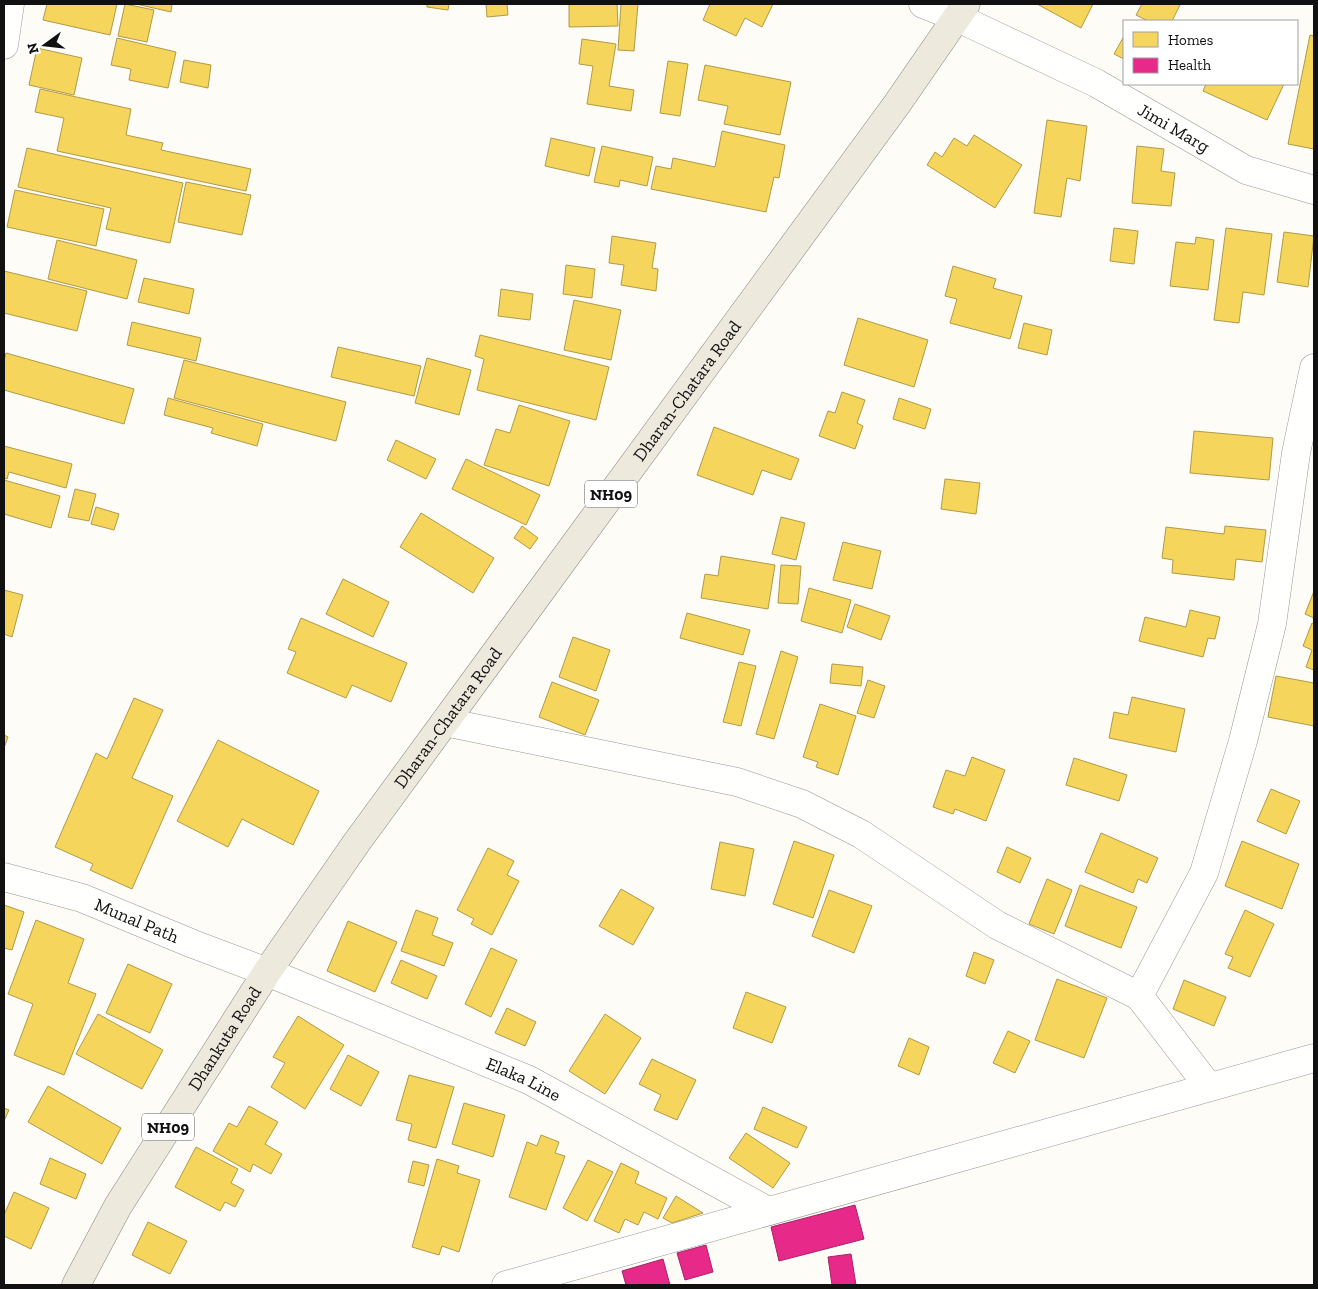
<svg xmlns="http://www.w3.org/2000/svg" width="1318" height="1289" viewBox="0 0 1318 1289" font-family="'Zilla Slab',serif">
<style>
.homes{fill:#f6d55c;stroke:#b19a46}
.health{fill:#e7298a;stroke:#a72266}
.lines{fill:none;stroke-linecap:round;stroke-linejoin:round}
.minor-casing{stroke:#979795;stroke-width:29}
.major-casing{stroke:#858482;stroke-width:29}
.minor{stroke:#fffffe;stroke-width:28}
.major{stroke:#ede9dc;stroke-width:28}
.labels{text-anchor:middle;stroke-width:5;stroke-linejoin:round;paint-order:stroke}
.shield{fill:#fff;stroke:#585858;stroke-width:1}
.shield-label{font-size:16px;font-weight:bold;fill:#111}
.street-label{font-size:18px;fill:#111;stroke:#fff}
</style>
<rect width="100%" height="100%" fill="#fdfcf7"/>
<g class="homes">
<polygon points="47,4 117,4 110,35 43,20"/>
<polygon points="125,4 154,10 147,42 118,36"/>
<polygon points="136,4 172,4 171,12"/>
<polygon points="427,4 449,4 448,10 427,7"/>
<polygon points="486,4 507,4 508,15 487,17"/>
<polygon points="569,4 617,4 618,26 569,27"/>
<polygon points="621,4 638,4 634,51 618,50"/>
<polygon points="710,4 773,4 762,27 745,18 736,36 703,20"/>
<polygon points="1037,4 1093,4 1081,28"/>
<polygon points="1142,4 1178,4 1180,5 1172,21 1148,21 1136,15"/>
<polygon points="1310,35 1314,36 1314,149 1288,144"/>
<polygon points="1124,36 1124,59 1114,54"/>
<polygon points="117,38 176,52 168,88 129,80 131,69 111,65"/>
<polygon points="582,39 616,44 609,86 634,90 631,111 587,104 593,66 579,64"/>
<polygon points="37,48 82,58 74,95 29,85"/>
<polygon points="184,60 211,65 208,88 180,82"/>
<polygon points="668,61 688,64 680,116 660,113"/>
<polygon points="705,65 791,82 780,135 724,124 728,106 698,100"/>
<polygon points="1206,84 1284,84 1267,120 1203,91"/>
<polygon points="40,89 131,109 126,135 163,143 161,150 251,169 246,191 57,151 64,118 35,112"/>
<polygon points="1047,120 1087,126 1080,181 1067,178 1061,217 1034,213"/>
<polygon points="722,131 785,145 779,178 774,177 766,212 651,189 656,166 671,169 673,158 715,167"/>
<polygon points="974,135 1022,165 995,208 927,165 935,152 942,157 954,138 967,146"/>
<polygon points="551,138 595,148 589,176 545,166"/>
<polygon points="602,146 653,157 647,186 620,180 619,187 594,182"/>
<polygon points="1137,146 1164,149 1161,171 1175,173 1171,206 1132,203"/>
<polygon points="27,148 183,183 170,243 106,229 111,208 18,187"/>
<polygon points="186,182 251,195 242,235 178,222"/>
<polygon points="15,190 104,209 96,246 7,227"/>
<polygon points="1114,228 1138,231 1134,264 1110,261"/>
<polygon points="1226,228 1272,234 1264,295 1243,292 1239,323 1214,320"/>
<polygon points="1284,232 1314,236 1308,287 1277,282"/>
<polygon points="612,236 656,243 652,268 658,269 656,291 621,285 624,265 609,263"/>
<polygon points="1196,237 1214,240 1208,290 1170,286 1176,242 1195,244"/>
<polygon points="57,240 137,260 127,299 48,279"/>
<polygon points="566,265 595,269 592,298 563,294"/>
<polygon points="953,266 996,279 993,288 1022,296 1010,339 950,323 957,299 945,296"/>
<polygon points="4,271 87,291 77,331 4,313"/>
<polygon points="144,278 194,289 189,314 138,302"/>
<polygon points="501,289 533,294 530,320 498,316"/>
<polygon points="574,300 621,310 611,360 564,350"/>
<polygon points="858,318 928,340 914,387 844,365"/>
<polygon points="132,322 201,338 196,361 127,345"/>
<polygon points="1024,323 1052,330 1047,355 1018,348"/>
<polygon points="480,335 609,367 596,420 477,390 484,359 475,356"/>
<polygon points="338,347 421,366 414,396 331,377"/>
<polygon points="6,353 134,389 124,424 4,390 4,361"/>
<polygon points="427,358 471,370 459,415 415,403"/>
<polygon points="184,360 346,402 336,441 174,398"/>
<polygon points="842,392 865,400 857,423 863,426 855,449 819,436 828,411 835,413"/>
<polygon points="168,398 263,424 257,446 211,433 213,428 164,415"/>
<polygon points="899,398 931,409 925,429 893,419"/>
<polygon points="519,405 570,421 549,486 484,465 496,429 510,433"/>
<polygon points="714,427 799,459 791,480 762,470 753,495 697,475"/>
<polygon points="1194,431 1273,438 1269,480 1190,473"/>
<polygon points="396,440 436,459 426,479 387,460"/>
<polygon points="4,446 72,464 66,488 9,472 7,479 4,478"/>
<polygon points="466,459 540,495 526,525 452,489"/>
<polygon points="945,479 980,483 976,514 941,509"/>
<polygon points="4,480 60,496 51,528 4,514"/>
<polygon points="75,489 96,494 89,521 68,517"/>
<polygon points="96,507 119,514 114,530 91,524"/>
<polygon points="421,513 494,558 473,593 400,547"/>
<polygon points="781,517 805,523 796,560 772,554"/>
<polygon points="522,526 538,538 530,549 514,538"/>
<polygon points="1225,526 1266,530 1262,562 1236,559 1234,580 1172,573 1173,560 1162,558 1166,527 1224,534"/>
<polygon points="843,542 881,551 872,589 833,580"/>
<polygon points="721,556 775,565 768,609 701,598 705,574 718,576"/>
<polygon points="781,565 801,566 798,604 778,603"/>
<polygon points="343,579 389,602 373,637 326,614"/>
<polygon points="809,588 851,600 842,633 801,621"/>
<polygon points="4,590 23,595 12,637 4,634"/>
<polygon points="1314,591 1314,618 1305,614"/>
<polygon points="855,604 890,616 881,640 847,627"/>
<polygon points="1190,610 1220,617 1215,639 1208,638 1203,657 1139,641 1145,617 1186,627"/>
<polygon points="687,613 750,630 743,655 680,638"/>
<polygon points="301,618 407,663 391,702 352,685 346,698 287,673 296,652 288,649"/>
<polygon points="1312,623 1314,624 1314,670 1306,667 1312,650 1303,646"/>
<polygon points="573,637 610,650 596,691 559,677"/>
<polygon points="781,651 798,657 774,739 756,734"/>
<polygon points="739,662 756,666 741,726 723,722"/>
<polygon points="832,664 863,667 861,686 830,683"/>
<polygon points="1276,676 1314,683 1314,726 1268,717"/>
<polygon points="868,680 885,686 874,718 857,713"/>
<polygon points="552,682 599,700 585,735 539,717"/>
<polygon points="1132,697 1185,709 1176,752 1109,738 1114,712 1128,715"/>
<polygon points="134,698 163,710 132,778 173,796 132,889 90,870 93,864 55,847 96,753 107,759"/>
<polygon points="820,704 856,716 838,775 816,767 818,762 803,757"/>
<polygon points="4,735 8,737 4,748"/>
<polygon points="218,740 319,791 293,845 242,819 228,847 177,821"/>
<polygon points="972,757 1005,770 986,821 955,809 953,814 933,807 946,770 965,776"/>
<polygon points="1074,758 1127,775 1119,801 1066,785"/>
<polygon points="1271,789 1300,801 1286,834 1257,821"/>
<polygon points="1101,833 1158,858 1147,883 1138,879 1133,893 1085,872"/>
<polygon points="794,841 834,855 813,918 773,904"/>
<polygon points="1242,841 1299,864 1282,909 1225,886"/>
<polygon points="720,842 754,849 745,896 711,889"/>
<polygon points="1007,847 1031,858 1020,883 997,872"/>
<polygon points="488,848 514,861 507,875 519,881 492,935 471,924 474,919 457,910"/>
<polygon points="1047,879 1072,890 1054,934 1029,924"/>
<polygon points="1080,885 1137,907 1121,948 1065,926"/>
<polygon points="621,889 654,908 633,945 599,926"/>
<polygon points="829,890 872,906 854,953 812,936"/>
<polygon points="4,905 24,912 12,950 4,948"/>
<polygon points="416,910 438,918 432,935 453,943 444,966 401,951"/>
<polygon points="1245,910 1274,924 1250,977 1228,968 1233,957 1225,954"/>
<polygon points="36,920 84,939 68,983 96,994 64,1075 14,1055 33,1004 8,994"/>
<polygon points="348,921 397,942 375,992 327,971"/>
<polygon points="491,948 517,960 491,1017 465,1004"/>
<polygon points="974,952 994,960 985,984 966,976"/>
<polygon points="401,960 437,976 427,999 391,983"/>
<polygon points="128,964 172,984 150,1033 106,1013"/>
<polygon points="1057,979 1107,998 1084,1058 1035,1040"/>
<polygon points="1184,980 1226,997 1214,1026 1173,1009"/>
<polygon points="746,992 786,1007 772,1043 733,1028"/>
<polygon points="507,1008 536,1022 525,1046 495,1033"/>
<polygon points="98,1014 163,1050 142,1089 76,1054"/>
<polygon points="605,1014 641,1038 605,1094 569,1071"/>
<polygon points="298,1016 344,1045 305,1109 271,1087 285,1063 273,1057"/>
<polygon points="1008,1031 1030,1041 1015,1073 993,1063"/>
<polygon points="909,1038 929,1047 919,1075 898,1066"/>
<polygon points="348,1055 379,1072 361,1106 330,1089"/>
<polygon points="652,1059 696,1080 677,1120 654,1110 661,1095 639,1084"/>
<polygon points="409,1075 454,1087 436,1148 408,1140 412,1124 396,1120"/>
<polygon points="48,1086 121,1128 102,1164 28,1122"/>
<polygon points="464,1103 505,1115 493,1157 452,1144"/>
<polygon points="249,1106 278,1122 265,1144 282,1154 271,1174 253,1164 250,1172 213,1151 229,1123 237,1127"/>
<polygon points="763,1107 807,1127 797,1148 754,1129"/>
<polygon points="4,1108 9,1110 4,1121"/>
<polygon points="746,1133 790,1163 773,1188 729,1158"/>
<polygon points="541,1135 559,1142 555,1153 565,1156 546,1210 509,1197 527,1142 537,1146"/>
<polygon points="196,1147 238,1169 231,1183 244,1190 235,1207 225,1202 220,1211 175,1187"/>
<polygon points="50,1158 86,1174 76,1199 40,1184"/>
<polygon points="437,1159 459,1166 457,1173 480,1180 459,1252 442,1246 439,1255 412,1247"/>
<polygon points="588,1160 613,1172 587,1221 563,1208"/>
<polygon points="413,1161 429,1165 424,1186 408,1182"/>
<polygon points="621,1163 639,1172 635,1183 667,1198 658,1219 644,1212 638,1225 625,1219 619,1233 594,1221"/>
<polygon points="14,1192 49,1208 31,1249 4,1236 4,1215"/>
<polygon points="676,1196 703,1213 672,1223 663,1218"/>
<polygon points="148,1222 187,1241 170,1274 132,1255"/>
</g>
<g class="health">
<polygon points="855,1205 864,1239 779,1261 771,1227"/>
<polygon points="706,1245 713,1272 685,1280 677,1253"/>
<polygon points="851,1254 856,1285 832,1285 828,1257"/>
<polygon points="663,1259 670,1285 626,1285 622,1271"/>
</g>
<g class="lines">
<defs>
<g id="minor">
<path id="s1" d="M923,4L956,17L1096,83L1246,170L1314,190"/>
<polyline points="4,45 10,4"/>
<polyline points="445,722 737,782 802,804 861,834 997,925 1139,996 1209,1087"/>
<path id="s2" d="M4,877L82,898L193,944L267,972L529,1080L768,1211"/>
<polyline points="1139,996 1204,873 1243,741 1272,624 1296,453 1314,368"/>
<polyline points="506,1285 1314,1058"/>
</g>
<g id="major">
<path id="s3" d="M76,1285L118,1206L267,972L357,842L897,104L966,4"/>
</g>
</defs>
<use href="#minor" class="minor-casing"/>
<use href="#major" class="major-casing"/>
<use href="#minor" class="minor"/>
<use href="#major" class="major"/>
</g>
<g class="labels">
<g class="shield">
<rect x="585" y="480.5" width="52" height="27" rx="4"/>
<rect x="142" y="1113.5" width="52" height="27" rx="4"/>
</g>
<g class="shield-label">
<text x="611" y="500">NH09</text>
<text x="168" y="1133">NH09</text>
</g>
<g class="street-label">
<text dy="6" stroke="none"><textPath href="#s1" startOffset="280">Jimi Marg</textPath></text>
<text dy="6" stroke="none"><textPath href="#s3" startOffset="1084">Dharan-Chatara Road</textPath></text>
<text dy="6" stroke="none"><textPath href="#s3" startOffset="679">Dharan-Chatara Road</textPath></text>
<text dy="6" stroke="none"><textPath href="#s2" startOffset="140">Munal Path</textPath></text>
<text dy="6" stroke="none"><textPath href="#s3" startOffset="288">Dhankuta Road</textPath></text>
<text dy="6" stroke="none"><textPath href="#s2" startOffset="558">Elaka Line</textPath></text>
</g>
</g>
<rect width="1318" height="1289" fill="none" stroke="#111111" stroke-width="10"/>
<rect x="1123" y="20" width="175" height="65" fill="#ffffff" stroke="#a0a0a0"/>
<rect x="1133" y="32" width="25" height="15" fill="#f6d55c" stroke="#a0a0a0"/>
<text x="1168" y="45" font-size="15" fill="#111111">Homes</text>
<rect x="1133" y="58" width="25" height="15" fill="#e7298a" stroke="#a0a0a0"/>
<text x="1168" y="70" font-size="15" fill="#111111">Health</text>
<g transform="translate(45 45) rotate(255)" stroke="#ffffff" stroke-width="4" paint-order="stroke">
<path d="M0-4L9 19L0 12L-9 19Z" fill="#111111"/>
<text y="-8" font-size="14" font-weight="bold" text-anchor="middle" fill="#111111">N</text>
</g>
</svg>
